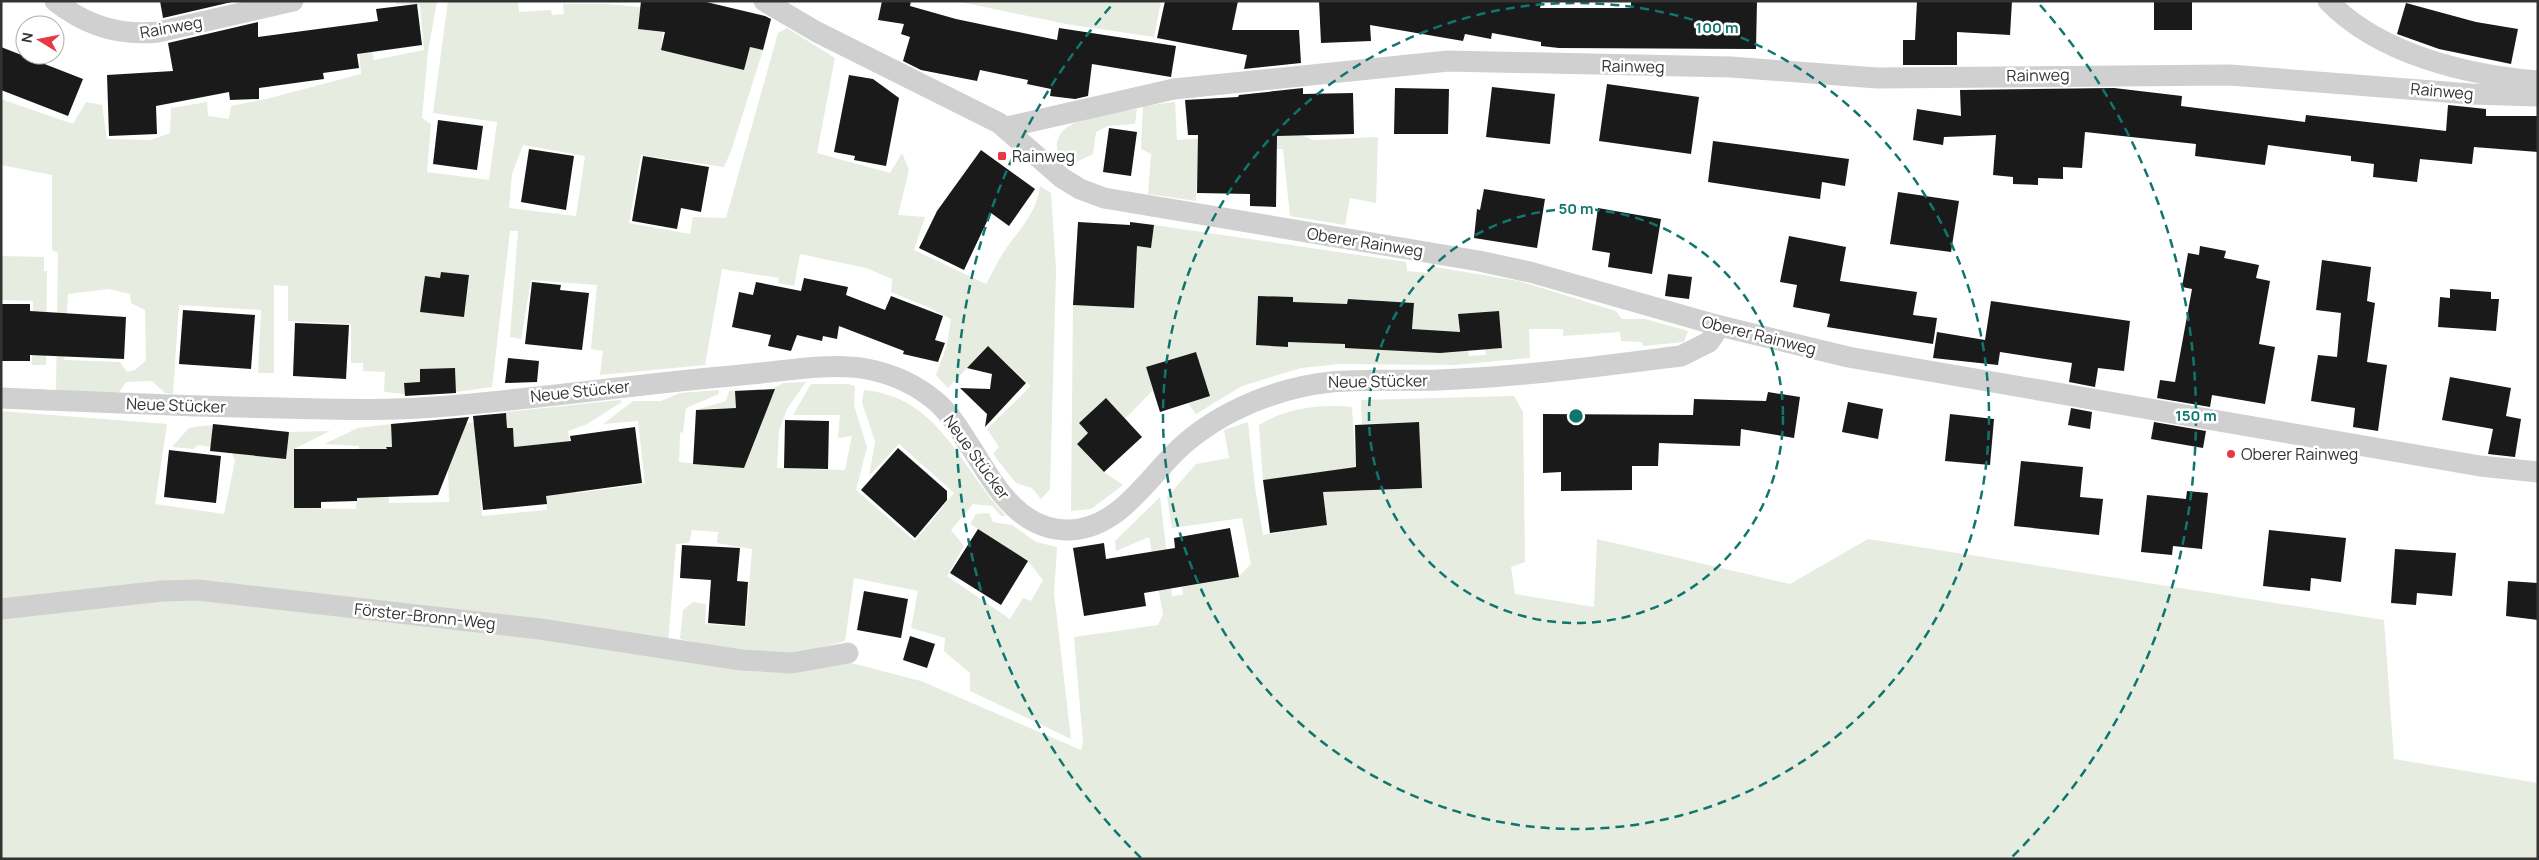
<svg xmlns="http://www.w3.org/2000/svg" width="2539" height="860" viewBox="0 0 2539 860" font-family="Manrope,sans-serif">
<style>
.green{fill:#e6ecdf;fill-rule:evenodd}
.building{fill:#1a1a1a}
.lines{fill:none;stroke-linecap:round;stroke-linejoin:round}
.minor{stroke:#d0d0d0;stroke-width:21}
.ring{fill:none;stroke:#0f766e;stroke-width:2.5;stroke-dasharray:9 6}
.poi-dot{fill:#e63946;stroke:#fff;stroke-width:2}
.labels{text-anchor:middle;stroke-width:5;stroke-linejoin:round;paint-order:stroke}
.street-label{font-size:16px;fill:#333;stroke:#fff}
.poi-label{font-size:16px;fill:#333;stroke:#fff;text-anchor:start}
.centre{fill:#0f766e;stroke:#fff;stroke-width:2.5}
.ring-label{font-size:15px;text-anchor:middle;font-weight:bold;fill:#0f766e;stroke:#fff;stroke-width:5;stroke-linejoin:round;paint-order:stroke}
</style>
<rect width="100%" height="100%" fill="#fff"/>
<g class="green">
<path d="M396,1H437L428,51L422,118L431,124L427,172L489,180L497,122L433,113L448,1H518L519,12L551,10L552,15L564,14L563,4H606L640,7L663,31L661,50L744,70L750,47L763,50L731,151L724,167L641,155L629,223L690,234L693,217L726,218L778,33L787,28L835,58L817,153L890,173L902,153L909,170L898,215L925,217L914,250L986,284C993,272 999,258 1007,247C1021,228 1038,210 1040,186L1051,193L1056,270L1050,489L1041,499L1032,488L1016,483L993,454L999,447L987,429L1031,386L988,346L948,388L936,375L947,345L951,319L930,308L891,292L892,279L866,268L800,254L794,286L778,283L779,278L722,269L705,365L600,375L603,351L591,349L597,285L531,280L521,339L510,337L518,231H510L492,387L456,392L455,368L421,369L420,382L404,383L405,394L384,392L385,372L363,371V363H351V324L288,321V286L274,285V373H258L261,310L179,305L173,394L165,393L152,381L126,382L118,394L56,391L58,253L52,250V175L1,165V99L73,124L86,102L102,105L107,139L151,140L170,133L171,108L207,102L208,116L229,119L231,106L266,99L361,74L357,27L367,25L374,60L424,50L420,5L396,4ZM523,145L585,156L576,216L509,208L512,174ZM441,272L469,275L464,317L421,312L425,276L440,278ZM109,289L130,294L131,303L145,310L146,360L135,370L127,372L120,362L64,360L68,294Z"/>
<polygon points="956,1 1161,1 1154,37 1066,24"/>
<polygon points="1175,102 1177,140 1294,132 1313,140 1378,137 1376,203 1350,198 1345,225 1290,216 1283,149 1198,149 1196,201 1148,194 1151,154 1141,149 1143,106"/>
<path d="M1137,109L1135,124L1108,126L1096,132L1093,154L1066,167C1031,120 1107,113 1137,109Z"/>
<path d="M1154,225L1406,262L1407,271L1427,273L1435,267L1519,281L1616,311L1622,319H1645L1688,331L1684,342L1644,346L1641,342L1621,341L1620,332L1563,336V329H1529L1530,358L1455,365L1341,364L1301,368L1242,386L1196,414L1188,403L1210,396L1196,352L1146,367L1153,390L1125,419L1106,398L1079,423L1088,433L1077,444L1104,472L1123,485L1091,509L1071,511L1073,305L1134,308L1136,279L1131,245L1151,248ZM1258,296L1293,297V302L1315,303L1288,342V347L1256,345ZM1348,299L1414,303L1412,329L1426,330L1424,352L1345,348ZM1499,311L1502,348L1485,349L1486,355L1469,356L1468,350H1461L1458,314Z"/>
<polygon points="1,256 44,257 44,271 47,271 46,365 32,365 33,301 1,300"/>
<path d="M806,382L787,409L779,431L777,468L845,470L852,436L838,438L840,415H793L811,384H848L855,386L854,405L867,447L856,490L915,541L954,493L899,444L869,476L875,442L862,402L864,390C940,397 960,468 1006,516H1001L992,506L973,504L951,530L964,546L947,576L1010,619L1023,598L1031,601L1043,580L1028,561L970,524L976,514L989,513L993,522L1012,525L1036,542L1057,547L1054,593L1071,739L970,691V673L944,651L945,638L911,628L918,591L854,578L845,641L790,656L746,654L680,639L683,610L693,602L706,604L705,624L746,627L752,549L717,543L718,532L692,530L689,543L676,544L668,643L754,669L851,663L921,681L1081,750L1083,742L1074,637L1158,625L1163,614L1149,537L1116,551L1115,541L1160,497L1172,596L1183,595L1182,587L1238,577L1251,564L1242,518L1172,528L1167,497L1196,464L1229,458L1224,430L1248,422L1255,487L1263,535L1327,525L1320,472L1263,480L1259,425C1288,408 1319,404 1352,407L1357,491L1421,488L1419,422L1362,424L1361,400L1514,396L1523,412L1525,562L1511,567L1515,594L1594,607L1597,539L1790,584L1868,539L2384,620L2394,759L2538,783V859H1V411L167,424L155,504L224,514L235,461L231,450L198,445L194,449L172,447L189,428C238,419 248,433 286,459L289,432L330,431L294,449V508L356,509L359,446L324,444L358,428L391,424L392,447H386L389,503L449,502L448,469L451,424L490,422L477,451L482,516L547,510L540,444L514,447L513,428H507L506,412L620,400L622,402L587,424L568,431L576,493L645,484L638,421L603,424L633,401H661L680,393L719,390V394L686,408L683,432L680,433L679,462L744,468L755,441V412L726,408L696,410L726,401L729,391L772,389L783,383Z"/>
</g>
<g class="building">
<polygon points="160,1 236,1 163,18"/>
<polygon points="641,1 702,1 765,16 771,19 763,50 750,47 744,70 661,50 665,32 638,29"/>
<polygon points="882,1 911,1 910,6 956,19 1057,40 1059,28 1176,46 1171,77 1092,64 1088,96 1075,99 1050,96 1051,89 1027,84 1028,80 980,70 977,81 921,70 903,61 910,37 901,34 904,24 878,20"/>
<polygon points="1165,1 1238,1 1232,30 1299,30 1301,63 1244,69 1247,55 1157,38"/>
<polygon points="1319,1 1542,1 1540,8 1631,8 1631,1 1757,1 1756,49 1559,48 1541,46 1541,42 1492,33 1491,39 1465,34 1463,41 1370,25 1371,41 1321,43"/>
<polygon points="1917,1 2012,1 2010,35 1957,32 1957,65 1903,65 1903,40 1915,40"/>
<rect x="2154" y="1" width="38" height="29"/>
<polygon points="2406,3 2476,22 2518,29 2511,64 2439,49 2397,34"/>
<polygon points="417,4 422,45 357,54 359,68 323,73 324,79 259,88 259,99 230,100 229,92 156,106 157,134 109,136 107,75 173,71 168,43 258,22 258,37 378,21 376,9"/>
<polygon points="1,47 83,79 68,116 1,90"/>
<polygon points="849,75 873,79 899,98 886,166 854,160 855,156 834,152"/>
<polygon points="1607,84 1699,97 1691,154 1599,141"/>
<polygon points="1492,87 1555,94 1550,144 1486,137"/>
<polygon points="1303,88 1303,94 1353,93 1354,134 1277,136 1276,207 1250,206 1250,194 1197,193 1198,135 1188,135 1185,100 1238,97 1239,95"/>
<polygon points="1395,88 1449,89 1448,134 1394,134"/>
<polygon points="2114,88 2182,96 2181,106 2305,122 2306,115 2446,131 2448,105 2486,109 2486,116 2538,116 2538,152 2474,147 2472,164 2420,159 2417,182 2373,177 2374,164 2351,161 2351,156 2268,145 2265,165 2195,156 2196,144 2085,132 2082,168 2063,167 2063,179 2038,178 2038,185 2013,184 2013,177 1993,175 1996,135 1944,137 1943,145 1913,140 1917,109 1961,116 1960,90"/>
<polygon points="438,120 483,126 477,170 433,164"/>
<polygon points="1109,128 1137,132 1131,176 1103,172"/>
<polygon points="1713,141 1849,159 1845,186 1822,182 1820,199 1708,182"/>
<polygon points="529,149 574,156 566,210 521,202"/>
<polygon points="981,150 1035,189 1009,226 991,213 964,270 919,248 937,211"/>
<polygon points="643,156 709,167 701,212 681,208 677,229 632,221"/>
<polygon points="1484,189 1545,199 1537,248 1474,238 1477,209 1480,210"/>
<polygon points="1898,192 1959,201 1951,252 1890,244"/>
<polygon points="1598,208 1661,219 1652,274 1608,267 1610,253 1592,250"/>
<polygon points="1078,222 1130,225 1130,222 1154,225 1151,248 1137,246 1134,308 1073,305"/>
<polygon points="1789,236 1846,247 1840,281 1917,292 1913,315 1937,318 1933,344 1827,327 1830,314 1793,307 1797,285 1780,282"/>
<polygon points="2200,246 2226,251 2224,258 2259,265 2256,278 2270,281 2259,344 2275,347 2265,404 2212,395 2210,407 2157,398 2160,380 2175,382 2192,289 2182,287 2188,253 2199,255"/>
<polygon points="2322,260 2371,267 2367,301 2375,303 2367,362 2387,365 2378,431 2353,427 2355,408 2311,401 2318,355 2337,357 2341,313 2316,310"/>
<polygon points="441,272 469,275 464,317 420,312 425,276 440,278"/>
<polygon points="1668,274 1692,277 1689,299 1665,296"/>
<polygon points="804,278 848,287 846,295 885,310 891,296 943,316 935,340 945,343 938,362 903,354 904,351 839,326 837,339 823,336 822,341 797,335 791,351 768,346 771,335 732,327 739,292 753,295 756,282 801,291"/>
<polygon points="532,282 561,285 560,290 589,293 582,350 525,344"/>
<polygon points="2450,289 2491,292 2491,299 2499,299 2496,331 2438,327 2440,297 2450,298"/>
<polygon points="1258,296 1293,297 1293,302 1347,304 1348,299 1414,303 1412,329 1460,332 1458,314 1499,311 1502,348 1440,353 1345,348 1345,344 1288,342 1288,347 1256,345"/>
<polygon points="1991,301 2130,321 2124,371 2098,368 2095,387 2069,382 2072,363 2000,352 1998,365 1933,358 1937,332 1985,340"/>
<polygon points="1,304 30,304 30,311 126,317 124,359 30,355 30,361 1,361"/>
<polygon points="183,310 255,315 251,369 179,364"/>
<polygon points="295,323 349,325 346,379 293,376"/>
<polygon points="988,346 1026,383 985,427 987,414 960,388 990,389 992,374 967,368"/>
<polygon points="1196,352 1210,396 1160,412 1146,367"/>
<polygon points="508,358 539,361 537,382 505,383"/>
<polygon points="455,368 456,393 405,396 404,383 420,382 420,369"/>
<polygon points="2450,377 2511,388 2506,416 2521,419 2515,457 2488,454 2493,429 2442,420"/>
<polygon points="775,389 744,468 693,464 696,410 736,408 735,391"/>
<polygon points="1768,392 1800,397 1794,438 1741,429 1740,446 1659,443 1658,466 1632,466 1632,490 1561,491 1561,472 1543,473 1543,414 1693,415 1694,399 1766,401"/>
<polygon points="1106,398 1142,437 1104,472 1077,444 1088,433 1079,423"/>
<polygon points="1848,402 1883,409 1878,439 1842,432"/>
<polygon points="2071,408 2092,412 2090,429 2068,425"/>
<polygon points="506,413 507,428 513,428 514,447 571,441 570,436 635,427 642,483 546,496 547,504 483,510 473,416"/>
<polygon points="1950,414 1994,419 1990,465 1945,461"/>
<polygon points="469,417 438,495 357,498 357,501 321,502 321,508 294,508 294,449 387,449 386,447 392,447 391,424"/>
<polygon points="785,420 829,421 828,469 784,468"/>
<polygon points="1419,422 1422,488 1323,492 1327,525 1270,533 1263,480 1356,467 1355,425"/>
<polygon points="2154,422 2206,431 2203,448 2151,439"/>
<polygon points="213,424 289,432 286,459 210,451"/>
<polygon points="898,448 947,491 947,500 915,538 861,490"/>
<polygon points="169,450 221,456 216,503 164,497"/>
<polygon points="2021,461 2083,467 2080,497 2103,499 2099,535 2014,526"/>
<polygon points="2187,491 2208,493 2202,549 2173,546 2172,555 2141,552 2147,495 2186,499"/>
<polygon points="1230,528 1239,577 1144,593 1146,606 1084,616 1073,548 1104,543 1106,559 1175,548 1174,538"/>
<polygon points="978,529 1028,561 1001,605 950,573"/>
<polygon points="2269,530 2346,538 2341,582 2311,578 2310,591 2263,586"/>
<polygon points="682,545 740,548 737,581 748,582 745,626 708,623 711,580 680,578"/>
<polygon points="2395,549 2456,553 2452,596 2417,593 2416,605 2391,603"/>
<polygon points="2508,581 2538,583 2538,620 2506,616"/>
<polygon points="864,591 908,599 901,638 857,630"/>
<polygon points="910,636 935,644 927,668 903,660"/>
</g>
<g class="lines">
<g class="minor">
<path d="M55,1C85,25 120,36 158,32L293,1"/>
<polyline points="764,1 817,32 999,123 1062,178 1080,189 1104,198 1479,261 1530,272 1720,326 1848,357 2480,466 2538,472"/>
<path d="M2328,1C2379,54 2466,75 2538,81"/>
<polyline points="1007,127 1174,89 1448,61 1731,67 1877,78 2230,75 2471,94 2538,96"/>
<path d="M1,398C95,402 188,407 281,408C332,409 384,411 435,407C537,399 639,384 741,375C779,372 829,362 867,369C893,374 919,386 939,404C980,444 1000,532 1070,530C1121,528 1149,475 1183,445C1208,423 1238,407 1269,396C1332,374 1375,382 1438,380C1519,377 1601,366 1681,356L1709,342L1720,326"/>
<polyline points="1,609 162,591 198,590 540,629 741,660 792,663 848,653"/>
</g>
</g>
<g class="ring">
<circle cx="1576" cy="416" r="207"/>
<circle cx="1576" cy="416" r="413"/>
<path d="M1141 858A620 620 0 0 1 1112 5M2040 5A620 620 0 0 1 2011 858"/>
</g>
<g class="poi-dot">
<rect x="997" y="151" width="10" height="10" rx="2.5"/>
<circle cx="2231" cy="454" r="5"/>
</g>
<g class="labels">
<g class="street-label">
<text transform="translate(171 27) rotate(-10)" y="6">Rainweg</text>
<text transform="translate(1633 66) rotate(1)" y="6">Rainweg</text>
<text transform="translate(2038 75) rotate(-1)" y="6">Rainweg</text>
<text transform="translate(2442 91) rotate(5)" y="6">Rainweg</text>
<text transform="translate(1365 242) rotate(9)" y="6">Oberer Rainweg</text>
<text transform="translate(1759 335) rotate(14)" y="6">Oberer Rainweg</text>
<text transform="translate(1378 381) rotate(-1)" y="6">Neue Stücker</text>
<text transform="translate(580 391) rotate(-6)" y="6">Neue Stücker</text>
<text transform="translate(176 405) rotate(2)" y="6">Neue Stücker</text>
<text transform="translate(977 457) rotate(54)" y="6">Neue Stücker</text>
<text transform="translate(425 616) rotate(6)" y="6">Förster-Bronn-Weg</text>
</g>
<g class="poi-label">
<text x="1012" y="162">Rainweg</text>
<text x="2241" y="460">Oberer Rainweg</text>
</g>
</g>
<circle cx="1576" cy="416" r="8" class="centre"/>
<g class="ring-label">
<text x="1717" y="33">100 m</text>
<text x="1576" y="214">50 m</text>
<text x="2196" y="421">150 m</text>
</g>
<rect width="2539" height="860" fill="none" stroke="#333333" stroke-width="5"/>
<g transform="translate(40 40) rotate(280)"><circle r="24" fill="#ffffff" stroke="#adadad"/>
<path d="M0-4L9 19L0 12L-9 19Z" fill="#e63946"/>
<text y="-8" font-size="14" font-weight="bold" text-anchor="middle" fill="#333333">N</text>
</g>
</svg>
